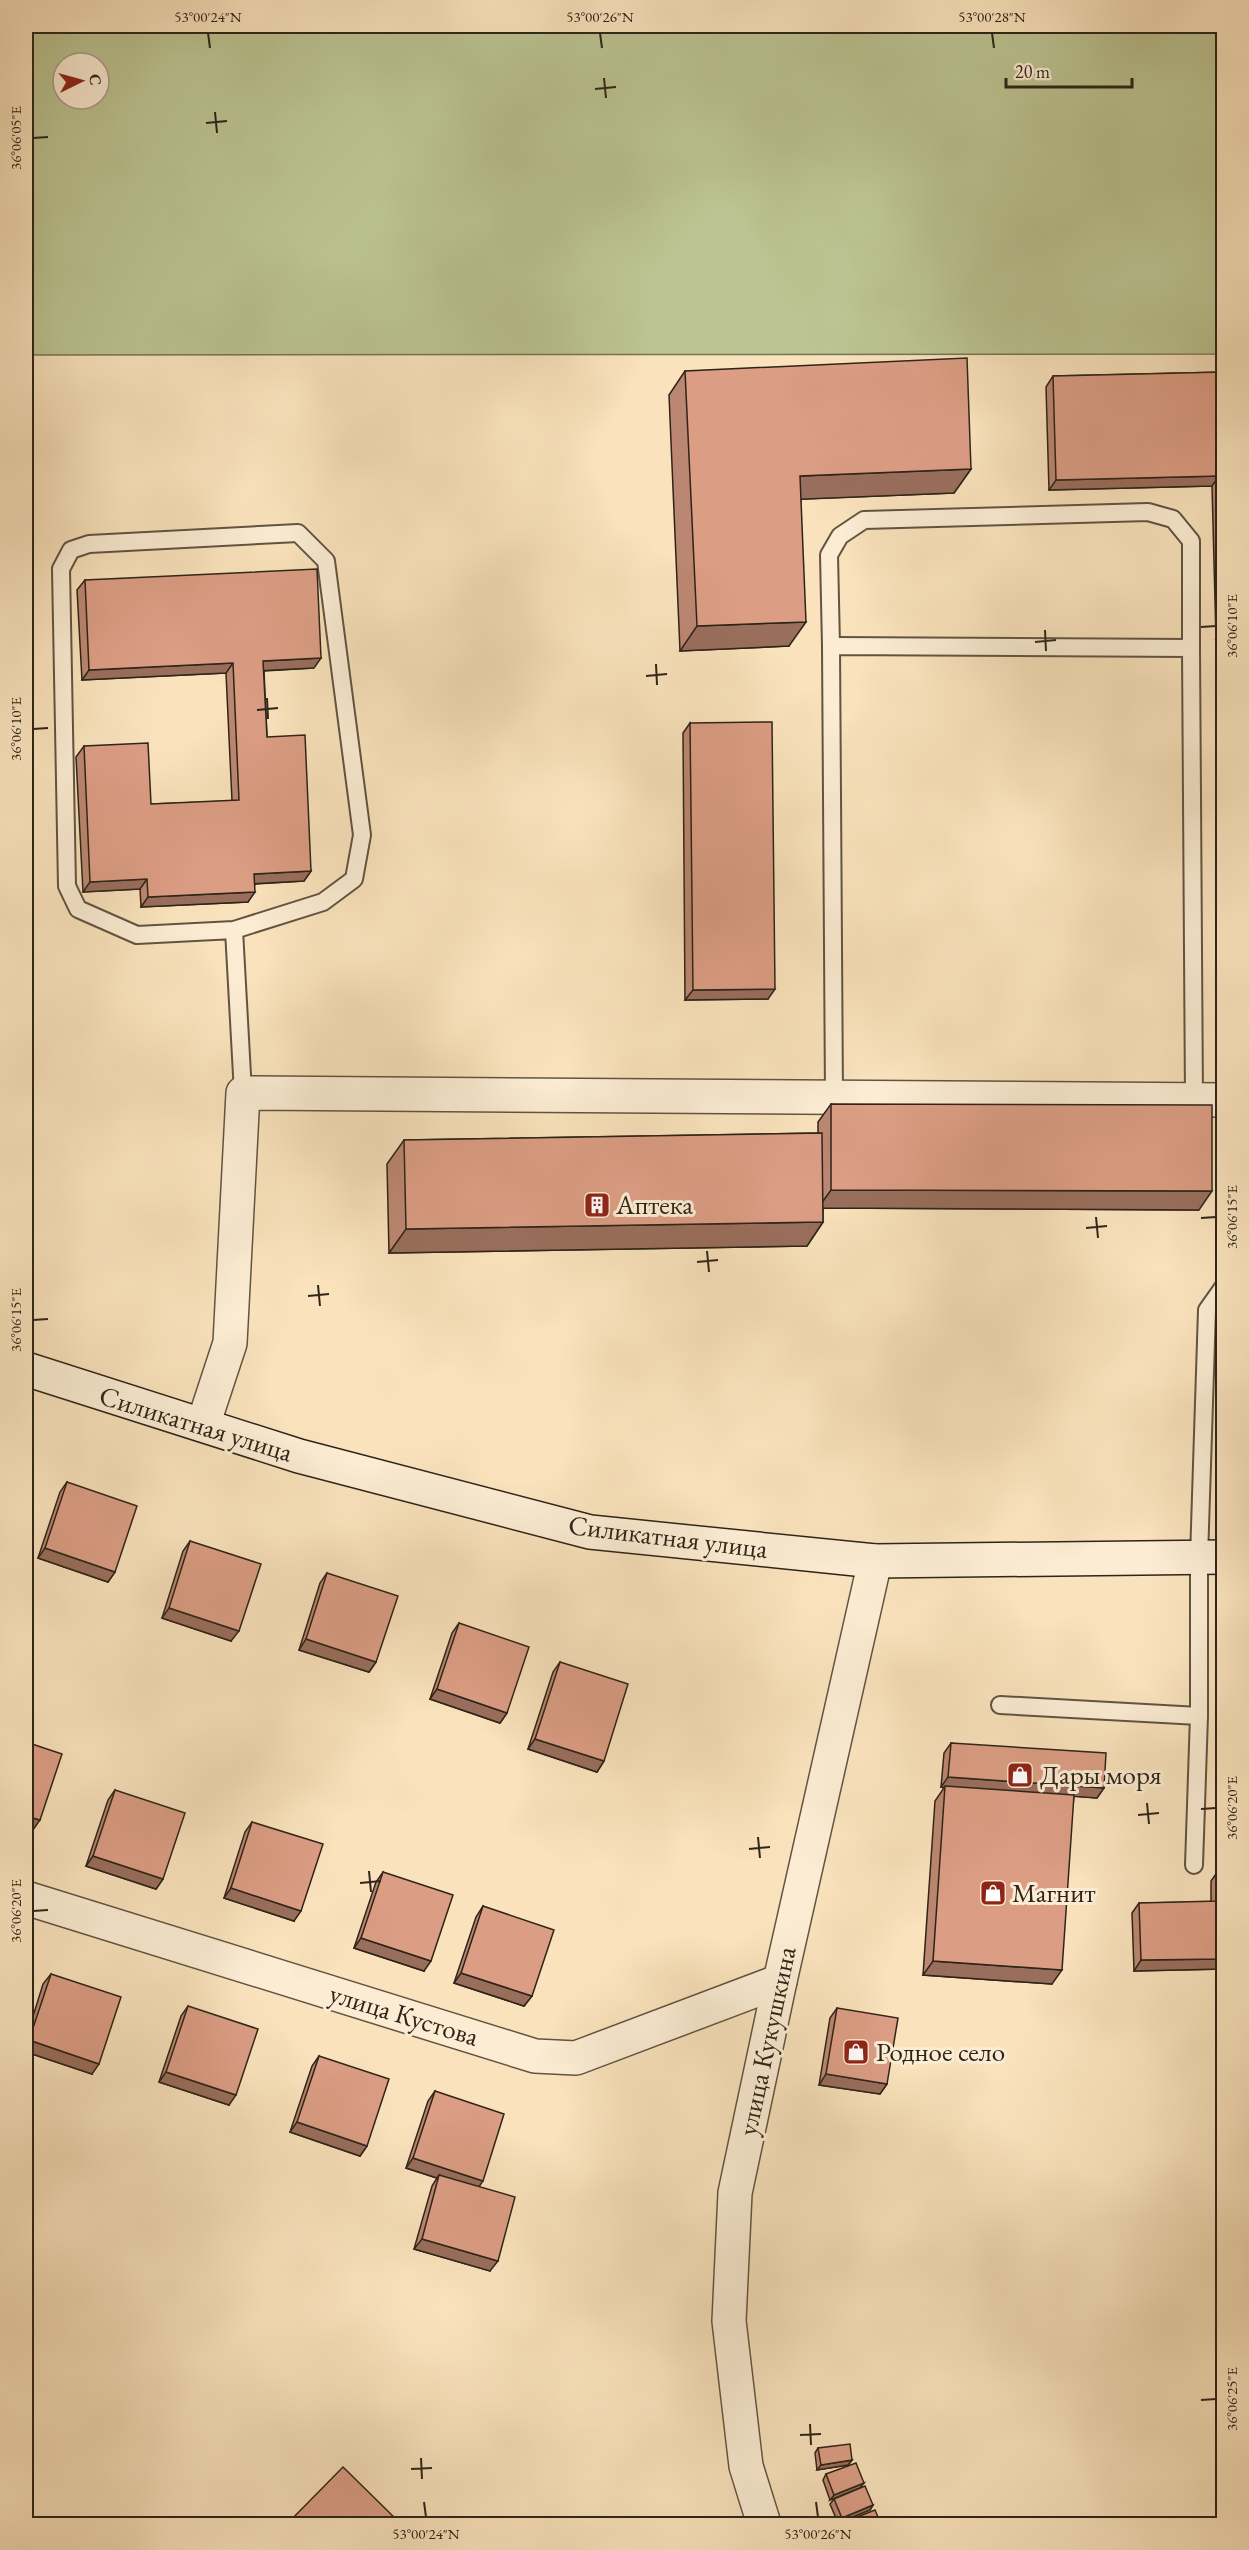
<svg xmlns="http://www.w3.org/2000/svg" width="1249" height="2550" viewBox="0 0 1249 2550" font-family="'EB Garamond',serif">
<style>
.green{fill:#bbc492;stroke:#747455;stroke-width:1.5;fill-rule:evenodd}
.lines{fill:none;stroke-linecap:round;stroke-linejoin:round}
.lane-casing{stroke:#615441;stroke-width:20}
.street-casing{stroke:#615441;stroke-width:36}
.secondary-casing{stroke:#2e2418;stroke-width:36}
.lane{stroke:#fbecd3;stroke-width:16}
.street{stroke:#fbecd3;stroke-width:33}
.secondary{stroke:#fbecd3;stroke-width:33}
.wall{fill:#bc8772;stroke:#2e2418;stroke-width:1.5}
.shaded-wall{fill:#996e5c;stroke:#2e2418;stroke-width:1.5}
.building{fill:#db9d84;stroke:#2e2418;stroke-width:1.5}
.ticks{fill:none;stroke:#2e2418;stroke-width:2}
.labels{text-anchor:middle;stroke-width:6;stroke-linejoin:round;paint-order:stroke}
.poi-label{font-size:27px;fill:#2e2418;stroke:#fbecd3;text-anchor:start}
.street-label{font-size:27px;fill:#2e2418;stroke:#fbecd3}
.neatline{fill:none;stroke:#2e2418;stroke-width:2}
.ticks-label{font-size:15px;text-anchor:middle;fill:#2e2418}
</style>
<rect width="100%" height="100%" fill="#f9e2bc"/>
<filter id="stains"><feTurbulence type="fractalNoise" baseFrequency=".00333" numOctaves="4"/><feColorMatrix values="0 0 0 0 .2 0 0 0 0 .09 0 0 0 0 .02 0 0 0 .5 -.17"/></filter>
<radialGradient id="worn" r=".72"><stop offset=".6" stop-color="#630" stop-opacity="0"/><stop offset="1" stop-color="#630" stop-opacity=".3"/></radialGradient>
<path class="green" d="M26,26H1223V354L26,355ZM63,63H99V99H63Z"/>
<g class="lines">
<defs>
<g id="lane">
<polyline points="831,646 829,555 840,536 864,520 1148,512 1173,519 1191,541 1191,648"/>
<polyline points="234,930 137,935 78,909 67,886 61,569 71,550 89,544 298,533 326,561 362,835 354,879 323,902 234,930 243,1093"/>
<polyline points="834,1097 831,646 1191,648 1194,1100"/>
<polyline points="1000,1705 1199,1716"/>
<polyline points="1194,1865 1199,1716 1199,1558 1207,1310 1224,1286"/>
</g>
<g id="street">
<polyline points="203,1425 230,1343 243,1093 1224,1100"/>
<polyline points="26,1898 535,2056 576,2058 780,1981"/>
<polyline points="764,2524 746,2466 729,2321 735,2193 780,1981 875,1561"/>
</g>
<polyline id="secondary" points="26,1369 299,1456 590,1532 875,1561 1224,1557"/>
</defs>
<use href="#lane" class="lane-casing"/>
<use href="#street" class="street-casing"/>
<use href="#secondary" class="secondary-casing"/>
<use href="#lane" class="lane"/>
<use href="#street" class="street"/>
<use href="#secondary" class="secondary"/>
</g>
<g class="wall">
<polygon points="685,371 971,469 954,493 801,499 789,646 680,651 669,395"/>
<polygon points="1224,372 1224,638 1216,639 1212,486 1049,490 1046,387 1053,376"/>
<polygon points="85,580 314,668 264,671 267,737 311,871 304,881 255,884 248,902 141,907 140,889 83,892 76,757 84,746 151,804 232,801 226,673 82,680 77,590"/>
<polygon points="690,723 768,999 685,1000 683,733"/>
<polygon points="831,1104 1199,1210 823,1208 823,1222 807,1246 389,1253 387,1164 404,1140 818,1133 818,1122"/>
<polygon points="67,1482 115,1572 108,1582 38,1558 60,1492"/>
<polygon points="190,1541 231,1641 162,1618 183,1551"/>
<polygon points="327,1573 376,1662 369,1672 299,1650 320,1583"/>
<polygon points="459,1623 507,1713 500,1723 430,1699 452,1633"/>
<polygon points="560,1662 604,1761 597,1772 528,1749 553,1672"/>
<polygon points="951,1743 1104,1788 1097,1798 1074,1796 1052,1984 923,1975 935,1801 944,1788 941,1787 944,1753"/>
<polygon points="115,1790 163,1879 156,1889 86,1866 108,1800"/>
<polygon points="252,1822 294,1921 224,1898 245,1832"/>
<polygon points="1218,1871 1224,1871 1224,1969 1134,1971 1132,1913 1139,1903 1211,1902 1211,1881"/>
<polygon points="383,1872 424,1971 354,1948 376,1882"/>
<polygon points="483,1906 532,1996 524,2006 454,1983 476,1917"/>
<polygon points="51,1974 92,2074 26,2052 26,2039 43,1984"/>
<polygon points="188,2006 229,2105 159,2082 181,2016"/>
<polygon points="837,2008 887,2084 880,2094 819,2085 830,2018"/>
<polygon points="319,2056 367,2146 360,2156 290,2132 312,2066"/>
<polygon points="435,2091 479,2187 490,2271 414,2249 432,2186 437,2178 406,2168 428,2101"/>
<polygon points="818,2448 852,2460 848,2465 817,2470 815,2453"/>
<polygon points="826,2474 860,2488 873,2505 870,2510 838,2523 830,2504 834,2499 854,2490 830,2500 823,2480"/>
</g>
<g class="shaded-wall">
<polygon points="971,469 954,493 783,500 800,476"/>
<polygon points="1219,476 1212,486 1049,490 1056,480"/>
<polygon points="806,622 789,646 680,651 697,626"/>
<polygon points="1223,628 1224,638 1216,639"/>
<polygon points="321,658 314,668 256,671 263,661"/>
<polygon points="233,663 226,673 82,680 89,670"/>
<polygon points="311,871 304,881 247,884 254,874"/>
<polygon points="147,879 140,889 83,892 90,882"/>
<polygon points="255,892 248,902 141,907 148,897"/>
<polygon points="775,989 768,999 685,1000 693,990"/>
<polygon points="831,1190 1212,1191 1199,1210 818,1208"/>
<polygon points="823,1222 807,1246 389,1253 406,1229"/>
<polygon points="45,1548 115,1572 108,1582 38,1558"/>
<polygon points="169,1608 239,1631 231,1641 162,1618"/>
<polygon points="306,1639 376,1662 369,1672 299,1650"/>
<polygon points="437,1689 507,1713 500,1723 430,1699"/>
<polygon points="535,1739 604,1761 597,1772 528,1749"/>
<polygon points="948,1777 1104,1788 1097,1798 941,1787"/>
<polygon points="26,1816 40,1820 33,1830 26,1828"/>
<polygon points="93,1856 163,1879 156,1889 86,1866"/>
<polygon points="231,1888 301,1911 294,1921 224,1898"/>
<polygon points="361,1938 431,1961 424,1971 354,1948"/>
<polygon points="1224,1959 1224,1969 1134,1971 1141,1960"/>
<polygon points="933,1961 1062,1970 1052,1984 923,1975"/>
<polygon points="461,1973 532,1996 524,2006 454,1983"/>
<polygon points="29,2040 99,2064 92,2074 26,2052 26,2045"/>
<polygon points="166,2072 236,2095 229,2105 159,2082"/>
<polygon points="826,2074 887,2084 880,2094 819,2085"/>
<polygon points="297,2122 367,2146 360,2156 290,2132"/>
<polygon points="413,2158 483,2181 476,2191 439,2175 437,2178 406,2168"/>
<polygon points="422,2239 498,2261 490,2271 414,2249"/>
<polygon points="852,2460 848,2465 817,2470 821,2465"/>
<polygon points="864,2483 860,2488 830,2500 834,2495"/>
<polygon points="873,2505 870,2510 838,2523 842,2518"/>
</g>
<g class="building">
<polygon points="967,358 971,469 800,476 806,622 697,626 685,371"/>
<polygon points="1224,372 1224,628 1223,628 1219,476 1056,480 1053,376"/>
<polygon points="317,569 321,658 263,661 267,737 305,735 311,871 254,874 255,892 148,897 147,879 90,882 84,746 148,743 151,804 239,800 233,663 89,670 85,580"/>
<polygon points="772,722 775,989 693,990 690,723"/>
<polygon points="831,1104 1212,1105 1212,1191 831,1190"/>
<polygon points="822,1133 823,1222 406,1229 404,1140"/>
<polygon points="67,1482 137,1506 115,1572 45,1548"/>
<polygon points="190,1541 261,1564 239,1631 169,1608"/>
<polygon points="327,1573 398,1596 376,1662 306,1639"/>
<polygon points="459,1623 529,1647 507,1713 437,1689"/>
<polygon points="560,1662 628,1684 604,1761 535,1739"/>
<polygon points="26,1742 62,1754 40,1820 26,1816"/>
<polygon points="951,1743 1106,1753 1104,1788 948,1777"/>
<polygon points="945,1786 1074,1795 1062,1970 933,1961"/>
<polygon points="115,1790 185,1813 163,1879 93,1856"/>
<polygon points="252,1822 323,1844 301,1911 231,1888"/>
<polygon points="1218,1871 1224,1871 1224,1959 1141,1960 1139,1903 1218,1901"/>
<polygon points="383,1872 453,1895 431,1961 361,1938"/>
<polygon points="483,1906 554,1930 532,1996 461,1973"/>
<polygon points="51,1974 121,1997 99,2064 29,2040"/>
<polygon points="188,2006 258,2029 236,2095 166,2072"/>
<polygon points="837,2008 898,2018 887,2084 826,2074"/>
<polygon points="319,2056 389,2079 367,2146 297,2122"/>
<polygon points="435,2091 504,2114 483,2181 413,2158"/>
<polygon points="439,2175 515,2197 498,2261 422,2239"/>
<polygon points="850,2444 852,2460 821,2465 818,2448"/>
<polygon points="856,2463 864,2483 834,2495 826,2474"/>
<polygon points="343,2467 401,2524 287,2524"/>
<polygon points="865,2486 873,2505 842,2518 834,2499"/>
<polygon points="875,2510 881,2524 839,2524"/>
</g>
<path class="ticks" d="M208,33L210,48M600,33L602,48M992,33L994,48M604,78L606,98M595,89L616,87M215,112L217,133M206,123L227,121M33,138L48,137M1201,627L1216,626M1045,630L1046,651M1035,642L1056,640M656,664L657,685M646,676L667,674M267,698L268,719M257,710L278,708M33,729L48,728M1096,1217L1098,1238M1201,1218L1216,1217M1086,1228L1107,1226M707,1251L709,1272M697,1262L718,1260M318,1285L320,1306M308,1296L329,1294M33,1320L48,1319M1147,1803L1149,1824M1201,1809L1216,1808M1138,1815L1159,1813M758,1837L760,1858M749,1849L770,1847M369,1871L371,1892M360,1883L381,1881M33,1911L48,1910M1201,2400L1216,2399M810,2424L811,2445M800,2435L821,2434M421,2458L422,2479M411,2469L432,2468M424,2502L426,2517M816,2502L818,2517"/>
<defs>
<symbol id="building-square" viewBox="-11 -11 22 22"><rect x="-9" y="-9" width="18" height="18" rx="4" fill="#8f2418" stroke="#fbecd3"/><path d="M-4-6H4V6H1V3H-1V6H-4ZM-2.5-4.3h1.7v1.8h-1.7ZM.8-4.3h1.7v1.8H.8ZM-2.5-1h1.7V.8h-1.7ZM.8-1h1.7V.8H.8Z" fill="#fff"/></symbol>
<symbol id="shop-square" viewBox="-11 -11 22 22"><rect x="-9" y="-9" width="18" height="18" rx="4" fill="#8f2418" stroke="#fbecd3"/><path d="M-5-2.5h2.3a2.7 3.5 0 0 1 5.4 0H5L5.5 6h-11ZM-1.5-2.5h3a1.5 2.3 0 0 0-3 0Z" fill="#fff"/></symbol>
</defs>
<g fill-rule="evenodd">
<use href="#building-square" x="582" y="1190" width="30" height="30"/>
<use href="#shop-square" x="1005" y="1760" width="30" height="30"/>
<use href="#shop-square" x="978" y="1878" width="30" height="30"/>
<use href="#shop-square" x="841" y="2037" width="30" height="30"/>
</g>
<g class="labels">
<g class="poi-label">
<text x="616" y="1214">Аптека</text>
<text x="1040" y="1784">Дары моря</text>
<text x="1012" y="1902">Магнит</text>
<text x="876" y="2061">Родное село</text>
</g>
<g class="street-label">
<text transform="translate(196 1424) rotate(17)" y="9">Силикатная улица</text>
<text transform="translate(668 1537) rotate(7)" y="9">Силикатная улица</text>
<text transform="translate(404 2015) rotate(17)" y="9">улица Кустова</text>
<text transform="translate(767 2041) rotate(-78)" y="9">улица Кукушкина</text>
</g>
</g>
<rect width="1249" height="2550" fill="none" stroke="#f9e2bc" stroke-width="66"/>
<g transform="translate(81 81) rotate(85)"><circle r="28" fill="#fbecd3" stroke="#a99c88" stroke-width="1.5"/>
<path d="M0-4.5L10 22L0 15L-10 22Z" fill="#8f2418"/>
<text y="-9" font-size="16" font-weight="bold" text-anchor="middle" fill="#2e2418">С</text>
</g>
<path d="M1006 78v9h126v-9" fill="none" stroke="#2e2418" stroke-width="3"/>
<text x="1015" y="78" font-size="18" fill="#2e2418" stroke="#fbecd3" stroke-width="4.5" paint-order="stroke">20 m</text>
<rect x="33" y="33" width="1183" height="2484" class="neatline"/>
<g class="ticks-label">
<text x="208" y="22">53°00'24"N</text>
<text x="600" y="22">53°00'26"N</text>
<text x="992" y="22">53°00'28"N</text>
<text transform="translate(16 138) rotate(-90)" y="5">36°06'05"E</text>
<text transform="translate(1232 626) rotate(-90)" y="5">36°06'10"E</text>
<text transform="translate(16 729) rotate(-90)" y="5">36°06'10"E</text>
<text transform="translate(1232 1217) rotate(-90)" y="5">36°06'15"E</text>
<text transform="translate(16 1320) rotate(-90)" y="5">36°06'15"E</text>
<text transform="translate(1232 1808) rotate(-90)" y="5">36°06'20"E</text>
<text transform="translate(16 1911) rotate(-90)" y="5">36°06'20"E</text>
<text transform="translate(1232 2399) rotate(-90)" y="5">36°06'25"E</text>
<text x="426" y="2539">53°00'24"N</text>
<text x="818" y="2539">53°00'26"N</text>
</g>
<rect width="100%" height="100%" filter="url(#stains)"/>
<rect width="100%" height="100%" fill="url(#worn)"/>
</svg>
